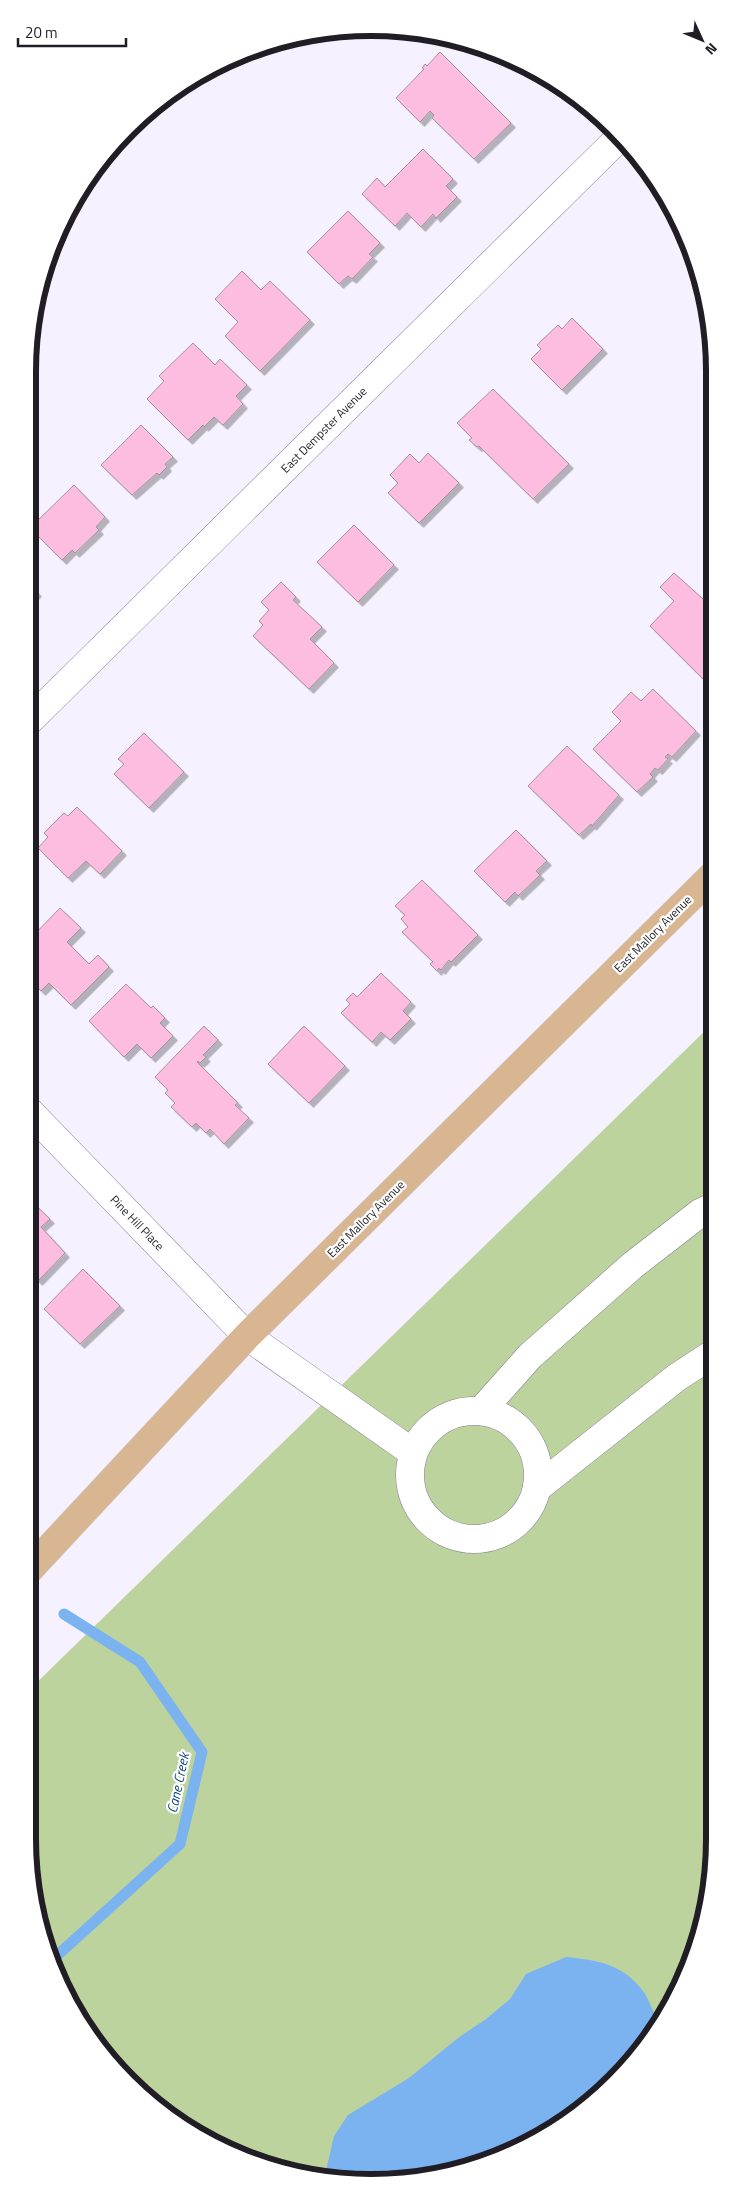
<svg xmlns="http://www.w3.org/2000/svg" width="742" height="2210" viewBox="0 0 742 2210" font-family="'Titillium Web',sans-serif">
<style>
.green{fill:#bdd39e}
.water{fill:#7bb3f1}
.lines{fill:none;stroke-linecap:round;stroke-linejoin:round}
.stream{stroke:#7bb3f1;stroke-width:11}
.building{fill:#fcbde1;stroke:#a8919e;filter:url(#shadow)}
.minor-casing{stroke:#847c90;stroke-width:29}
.major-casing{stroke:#d2d2d3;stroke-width:29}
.minor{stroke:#fff;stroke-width:28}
.major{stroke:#d7b691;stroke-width:28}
.labels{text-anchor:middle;stroke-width:4.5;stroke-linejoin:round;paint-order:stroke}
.street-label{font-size:12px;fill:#201d25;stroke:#fff}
.water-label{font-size:14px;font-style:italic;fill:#0e4981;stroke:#fff}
.rim{fill:none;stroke:#201d25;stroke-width:6}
</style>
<defs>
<filter id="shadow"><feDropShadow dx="4.5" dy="4.5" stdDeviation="0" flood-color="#0004"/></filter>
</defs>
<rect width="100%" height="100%" fill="#f6f1fe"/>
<polygon class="green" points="713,1023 714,1839 703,1928 656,2030 614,2082 562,2124 460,2171 393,2182 326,2180 219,2147 162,2111 113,2066 54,1970 34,1906 28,1839 28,1691"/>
<path class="water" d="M566,1957C597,1960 623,1964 643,1991C650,2000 652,2013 660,2022L656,2030L614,2082L562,2124L460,2171L393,2182L324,2179L334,2136L348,2115L409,2078L458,2038L486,2019L510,1999L526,1974Z"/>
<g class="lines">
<polyline class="stream" points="51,1961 180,1844 202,1752 140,1662 64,1614"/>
</g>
<g class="building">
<polygon points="440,52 511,123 474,159 432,118 434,115 430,111 420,122 396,98 424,69 422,68 425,64 427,66"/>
<polygon points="423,149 453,179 446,186 457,197 436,218 433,214 421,227 407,213 395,226 362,194 377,178 385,187"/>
<polygon points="348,211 380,243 369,254 373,257 352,279 348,276 339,284 307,252"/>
<polygon points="242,271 261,290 270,281 310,320 260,371 225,336 238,322 215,299"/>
<polygon points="572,318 603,349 562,390 531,359 541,349 537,345 558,325 562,329"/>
<polygon points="193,343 215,365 220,359 247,385 236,396 243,404 223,425 214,417 204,427 203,425 188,440 147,399 164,381 159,376"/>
<polygon points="493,389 569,464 533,499 479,446 477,447 469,440 472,438 457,423"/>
<polygon points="141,425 173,457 165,464 167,467 159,475 157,473 132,495 101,465"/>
<polygon points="428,453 459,483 419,523 388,493 398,483 390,475 410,454 419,463"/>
<polygon points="74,485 105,517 96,527 99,530 75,553 72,550 62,560 30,528"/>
<polygon points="354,525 394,565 358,602 317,562"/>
<polygon points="674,573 712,607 712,688 650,626 674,601 660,587"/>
<polygon points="281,582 296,597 293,600 322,627 310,639 334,663 309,689 253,636 263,625 259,621 269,610 261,602"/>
<polygon points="28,583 37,592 28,602"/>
<polygon points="653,689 696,731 672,757 668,754 665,757 668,759 658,770 655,768 650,774 653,777 637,792 593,749 621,721 612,712 631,692 641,701"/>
<polygon points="144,733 184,772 149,808 114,774 124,764 118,759"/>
<polygon points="567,746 619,795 592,826 591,824 579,835 528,786"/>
<polygon points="77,807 122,851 100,874 86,861 68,878 38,848 48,837 44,833 64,813 68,816"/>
<polygon points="516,830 547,861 536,871 540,875 518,896 515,892 505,902 474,871"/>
<polygon points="422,880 478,935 451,962 449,960 441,970 439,968 437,971 430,964 433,962 402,932 408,927 401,919 405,915 395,906"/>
<polygon points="60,908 81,928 67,942 89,964 98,955 109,967 71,1005 49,983 41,991 28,977 28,941"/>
<polygon points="381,973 411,1002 403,1011 411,1019 390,1040 381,1032 372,1042 341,1013 350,1004 346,1000 353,993 357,997"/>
<polygon points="126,984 151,1008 153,1006 165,1018 160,1023 173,1036 151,1058 137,1044 124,1057 89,1021"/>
<polygon points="204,1026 218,1040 203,1055 206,1057 200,1063 198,1061 197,1062 238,1103 235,1105 249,1118 224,1144 210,1129 206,1133 196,1123 192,1127 171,1107 175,1103 165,1093 168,1090 155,1077"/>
<polygon points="304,1026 345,1066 309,1103 268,1064"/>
<polygon points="28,1198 50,1219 41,1227 65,1253 38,1281 28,1271"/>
<polygon points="83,1269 120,1306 80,1344 44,1309"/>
</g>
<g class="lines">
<defs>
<g id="minor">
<polyline points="28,722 620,137"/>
<polyline points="28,1110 247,1336 412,1452"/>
<circle cx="474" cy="1475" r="64"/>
<polyline points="481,1411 530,1356 633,1265 700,1213 713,1207"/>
<polyline points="537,1488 676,1378 714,1353"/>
</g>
<polyline id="major" points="28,1571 247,1336 713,875"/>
</defs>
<use href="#minor" class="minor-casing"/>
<use href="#major" class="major-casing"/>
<use href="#minor" class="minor"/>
<use href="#major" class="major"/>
</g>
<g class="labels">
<g class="street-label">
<text transform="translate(324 430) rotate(-45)" y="4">East Dempster Avenue</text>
<text transform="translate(653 934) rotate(-45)" y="4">East Mallory Avenue</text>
<text transform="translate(366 1219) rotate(-45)" y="4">East Mallory Avenue</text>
<text transform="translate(137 1223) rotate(46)" y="4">Pine Hill Place</text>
</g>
<g class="water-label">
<text transform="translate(178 1783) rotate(-78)" y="5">Cane Creek</text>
</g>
</g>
<path d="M0 0H742V2210H0ZM371 36H371A335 335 0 0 1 706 371V1839A335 335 0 0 1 371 2174H371A335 335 0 0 1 36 1839V371A335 335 0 0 1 371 36Z" fill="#fff" fill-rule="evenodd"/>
<path class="rim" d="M371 36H371A335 335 0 0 1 706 371V1839A335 335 0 0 1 371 2174H371A335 335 0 0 1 36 1839V371A335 335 0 0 1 371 36Z"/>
<g transform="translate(702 40) rotate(134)" stroke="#ffffff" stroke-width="4" paint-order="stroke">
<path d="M0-4L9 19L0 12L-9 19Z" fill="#201d25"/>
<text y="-8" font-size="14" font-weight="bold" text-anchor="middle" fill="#201d25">N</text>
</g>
<path d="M18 38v8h108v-8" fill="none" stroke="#201d25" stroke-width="2.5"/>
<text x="25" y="38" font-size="15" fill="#201d25" stroke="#ffffff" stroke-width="4" paint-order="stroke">20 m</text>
</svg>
